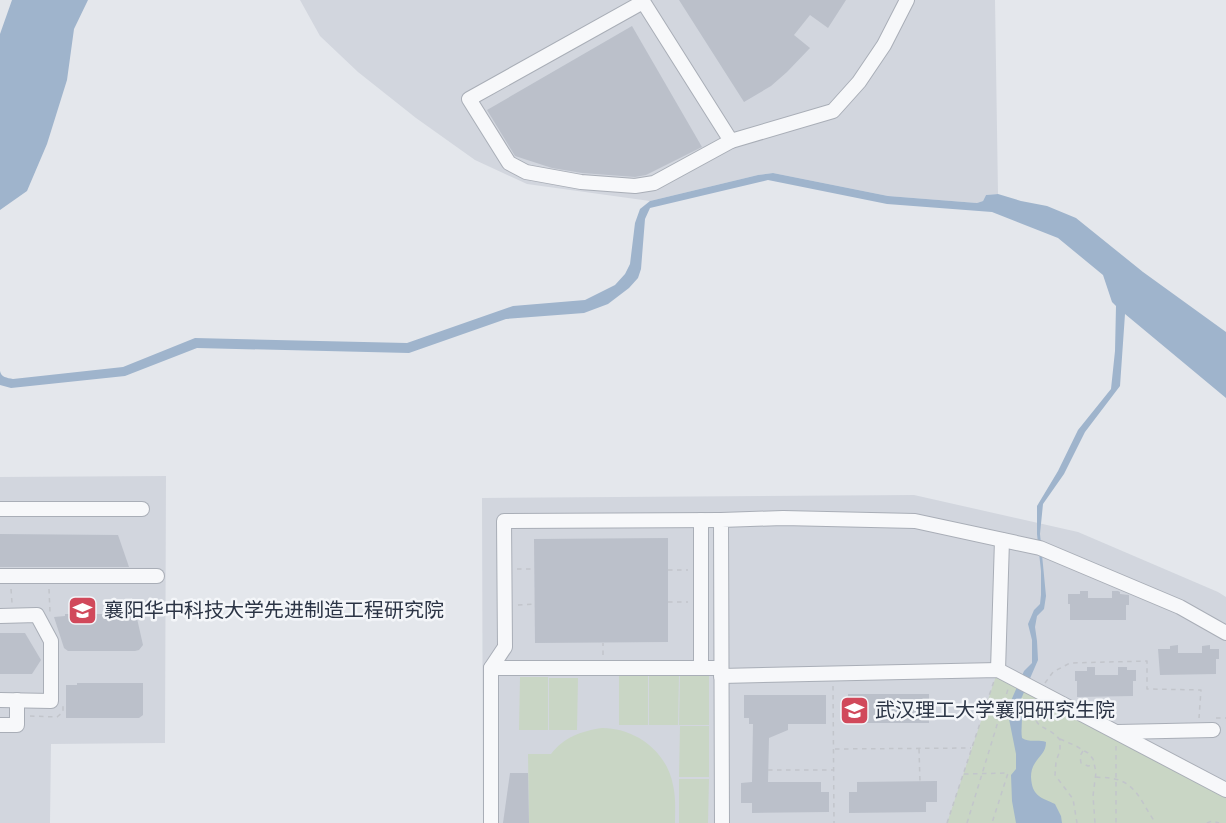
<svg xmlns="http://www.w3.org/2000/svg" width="1226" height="823" viewBox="0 0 1226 823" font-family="Ubuntu,'Noto Sans SC',sans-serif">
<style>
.built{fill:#d2d6de}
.green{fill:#c9d6c5}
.water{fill:#9fb4cc}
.building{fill:#bbc0ca}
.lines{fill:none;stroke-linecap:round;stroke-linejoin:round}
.minor-casing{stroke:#a9aeb7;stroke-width:16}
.path{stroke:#c2c5cb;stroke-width:1.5;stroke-dasharray:4.5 4.5;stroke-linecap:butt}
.minor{stroke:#f7f8fa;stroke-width:14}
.labels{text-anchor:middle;stroke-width:5;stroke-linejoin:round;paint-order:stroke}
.poi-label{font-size:20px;fill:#2b3445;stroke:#f4f6f9;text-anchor:start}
</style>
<rect width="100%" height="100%" fill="#e4e7ec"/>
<g class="built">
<polygon points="300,0 995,0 998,194 986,195 983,201 977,203 888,196 773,173 758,175 650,201 527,184 475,160 416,118 358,72 320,36"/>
<polygon points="166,476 165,743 51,744 50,823 0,823 0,477"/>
<polygon points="914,495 1078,532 1218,592 1226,597 1226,823 483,823 482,498"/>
</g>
<g class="green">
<polygon points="998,670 1226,790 1226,823 947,823"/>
<rect x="619" y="674" width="29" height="51"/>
<polygon points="649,674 679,674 678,725 649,725"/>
<polygon points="680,674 709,674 709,725 679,725"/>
<polygon points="520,677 548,677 548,730 519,730"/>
<polygon points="549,678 578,678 577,730 549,730"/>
<polygon points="680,726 709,726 709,777 679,777"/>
<path d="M602,728C636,728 667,752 673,785C676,798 675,810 675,823H529L528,754H551C564,737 582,731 602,728Z"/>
<polygon points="679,779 709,779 708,823 679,823"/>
</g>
<g class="water">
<polygon points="12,0 88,0 74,29 67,80 47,144 27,191 0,210 0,34"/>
<path d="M773,173L888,196L977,203L983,201L986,195L998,194L1021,201L1047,206L1076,218L1143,272L1226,332V398L1125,314L1120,386L1085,432L1064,474L1043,504L1040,534L1046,596L1044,609L1037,616L1035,627L1037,641L1038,660L1018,706C1025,717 1020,726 1022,738C1029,743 1038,739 1046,742C1046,752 1040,755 1035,763C1032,767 1031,772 1031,777C1032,796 1040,797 1055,804L1061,816L1062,823H1016L1012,801L1011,775L1016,769V754L1008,714L1010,703L1024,671L1032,663V640L1028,624L1034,610L1040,604L1041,595V571L1037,534V506L1058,471L1078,430L1111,389L1115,351L1116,306L1112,302L1103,275L1058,238L992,212L887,204L768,180L650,208L645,219L641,269L638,278L629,288L608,304L584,313L506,319L409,353L197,348L125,376L11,388L0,385V371C1,377 7,378 13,379L123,367L195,338L407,343L513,306L585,300L615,285L625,274L630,264L635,223L640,209L650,201L758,175Z"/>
</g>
<g class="building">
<polygon points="679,0 846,0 828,28 810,15 794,35 810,48 787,72 771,86 744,102"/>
<polygon points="632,26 702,147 646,175 635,177 582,173 552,168 515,156 487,110"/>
<polygon points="0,534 118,535 129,567 0,567"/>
<polygon points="668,538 668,642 535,643 534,539"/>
<polygon points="1080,591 1088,591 1088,598 1112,598 1112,591 1118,591 1120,592 1120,594 1129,595 1129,605 1126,605 1126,620 1070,620 1070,604 1068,604 1068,594 1080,594"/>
<polygon points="65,614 136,614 143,645 139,650 135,651 68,651 64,648 54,617 65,616"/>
<polygon points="0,633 25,633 41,660 32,674 0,674"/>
<polygon points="1178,645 1178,653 1202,653 1202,646 1210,645 1210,649 1219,649 1219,659 1216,659 1216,674 1160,675 1158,649 1170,649 1170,646"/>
<polygon points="1087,667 1095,667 1095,675 1118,675 1118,667 1127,667 1127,670 1136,670 1136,681 1133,681 1133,696 1077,697 1077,681 1075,681 1075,671 1087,671"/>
<polygon points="77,683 143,683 143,715 139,718 66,718 66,685 77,685"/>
<polygon points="848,694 929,694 929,723 852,723 852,717 848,717"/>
<polygon points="744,695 826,695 826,724 788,724 788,730 769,738 768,782 821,782 821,792 829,792 829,812 752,813 752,803 741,803 741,783 752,782 753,724 749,724 749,718 744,718"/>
<polygon points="510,773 528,773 529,823 503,823"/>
<polygon points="937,781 937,802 926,802 926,812 849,813 849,792 857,792 857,782"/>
</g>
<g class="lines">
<defs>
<g id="minor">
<polyline points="642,0 731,141"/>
<polyline points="643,2 469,99 509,163 526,172 581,182 635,186 654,183 731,141 833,111 859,82 884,45 907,0"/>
<polyline points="0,509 142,509"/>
<polyline points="701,520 701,668"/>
<polyline points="0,576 157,576"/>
<polyline points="0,616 37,615 51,641 51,701 0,700"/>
<polyline points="491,668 505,647 504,521 721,520"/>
<polyline points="998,670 1002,540"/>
<polyline points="721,676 998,670 1226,790"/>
<polyline points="0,725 17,725 17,700"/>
<polyline points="1118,732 1213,730"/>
<polyline points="491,823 491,668 721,668"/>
<polyline points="722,823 721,520 783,518 915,521 1040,548 1180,607 1226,633"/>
</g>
</defs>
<use href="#minor" class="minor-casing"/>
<g class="path">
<polyline points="517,569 534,569"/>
<polyline points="668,570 688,570"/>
<polyline points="11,589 12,603"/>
<polyline points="49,589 50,612"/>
<polyline points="668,602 688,602"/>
<polyline points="518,605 534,604"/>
<polyline points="603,655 603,643"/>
<polyline points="1045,683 1053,672 1070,663 1147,661 1147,689 1201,690 1199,718"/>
<polyline points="833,686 834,823"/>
<path d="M1036,703C1030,732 1047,723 1060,740V750L1056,762L1055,775L1073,799L1077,823"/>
<polyline points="30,716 57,717 63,712 63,704"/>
<polyline points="1216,718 1226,718"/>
<polyline points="1060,739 1076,746 1088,753 1093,759 1096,772 1093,796 1095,823"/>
<polyline points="1116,746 1116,823"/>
<polyline points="835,749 971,748"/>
<polyline points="919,749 920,782"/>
<polyline points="1083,751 1080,756 1081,763 1088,766 1093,765"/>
<polyline points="768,770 833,770"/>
<polyline points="964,774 1008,773 992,823"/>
<path d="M1096,777C1102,778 1109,777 1115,779C1138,784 1143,807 1156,823"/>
<polyline points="947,823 994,681"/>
<polyline points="967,823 1008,689"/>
<polyline points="1207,823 1212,821 1219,823"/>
</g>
<use href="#minor" class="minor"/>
</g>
<defs>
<symbol id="university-square" viewBox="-11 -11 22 22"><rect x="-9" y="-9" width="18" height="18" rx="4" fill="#d1495b" stroke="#f4f6f9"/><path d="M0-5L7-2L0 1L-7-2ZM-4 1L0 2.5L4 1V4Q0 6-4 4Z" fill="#fff"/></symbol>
</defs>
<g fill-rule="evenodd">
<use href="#university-square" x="66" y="594" width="33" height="33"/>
<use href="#university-square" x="838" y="694" width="33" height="33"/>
</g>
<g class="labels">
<g class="poi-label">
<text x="104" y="617">襄阳华中科技大学先进制造工程研究院</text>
<text x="875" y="717">武汉理工大学襄阳研究生院</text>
</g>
</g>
</svg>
